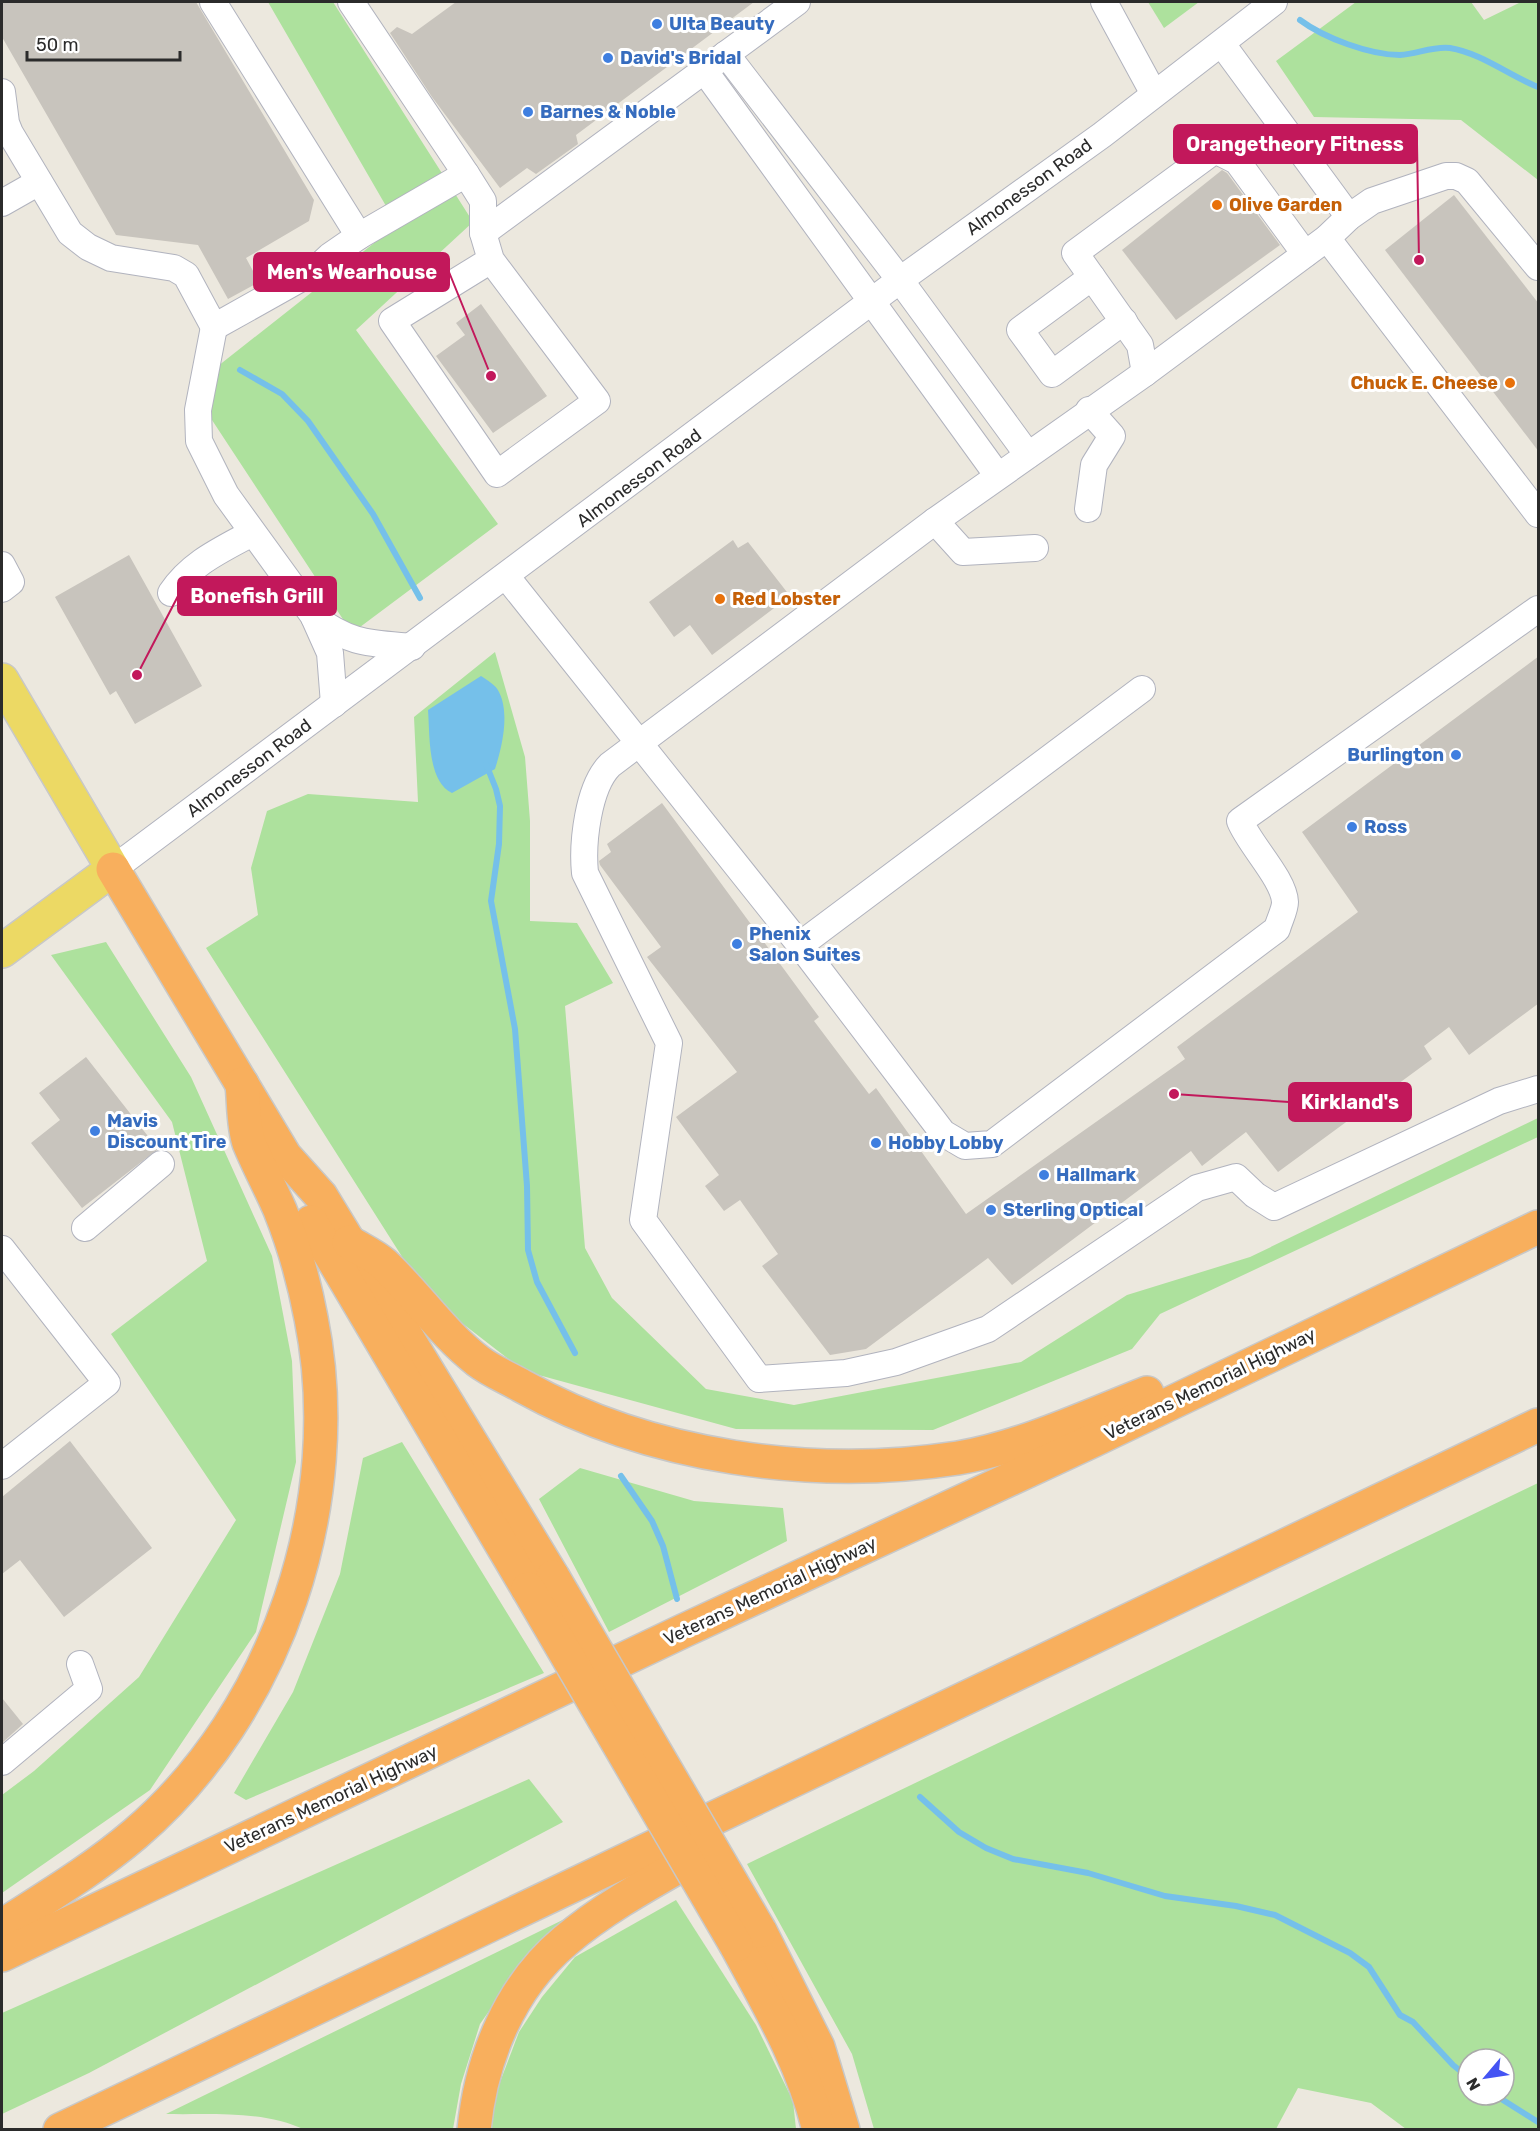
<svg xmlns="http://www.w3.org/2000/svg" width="1540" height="2131" viewBox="0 0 1540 2131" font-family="Rubik,sans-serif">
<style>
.green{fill:#ade19d;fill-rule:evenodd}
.water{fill:#75c0ea}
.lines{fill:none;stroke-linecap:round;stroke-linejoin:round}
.stream{stroke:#75c0ea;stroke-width:6}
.building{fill:#c8c4bd}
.minor-casing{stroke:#b1b3be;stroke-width:28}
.major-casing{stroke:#c8c8c8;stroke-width:36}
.highway-casing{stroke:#c8c8c8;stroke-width:36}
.minor{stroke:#fff;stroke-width:26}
.major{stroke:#ecd964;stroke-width:33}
.highway{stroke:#f8af5d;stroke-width:33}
.highway-bridge-casing{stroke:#c8c8c8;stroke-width:36;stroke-linecap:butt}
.highway-bridge{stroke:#f8af5d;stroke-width:33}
.shop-dot{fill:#3f7fe0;stroke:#fff;stroke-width:2}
.food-dot{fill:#e8710a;stroke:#fff;stroke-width:2}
.labels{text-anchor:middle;stroke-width:6;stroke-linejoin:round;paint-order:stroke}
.shop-label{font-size:18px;font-weight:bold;fill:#366cbe;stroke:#fff;text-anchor:start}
.street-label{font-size:18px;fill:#2b2b2b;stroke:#fff}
.food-label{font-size:18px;font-weight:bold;fill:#c56008;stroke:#fff;text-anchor:start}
.leader{fill:none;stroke:#c2185b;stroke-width:2}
.callout-dot{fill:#c2185b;stroke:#fff;stroke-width:2}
.callout{fill:#c2185b;stroke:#c2185b;stroke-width:2}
.callout-label{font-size:20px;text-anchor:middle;font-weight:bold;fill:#fff}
</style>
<rect width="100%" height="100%" fill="#ece8de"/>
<g class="green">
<polygon points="268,2 333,2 473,222 356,330 498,524 352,633 210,417 218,366 397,225"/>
<polygon points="1148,2 1199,2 1164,28"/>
<polygon points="1356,2 1471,2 1484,20 1521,2 1538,2 1538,180 1461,120 1314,117 1276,61"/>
<polygon points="495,652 525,757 530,821 530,921 577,923 613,983 565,1006 585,1248 612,1298 706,1389 794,1405 1021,1362 1127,1295 1250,1257 1538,1118 1538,1137 1160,1314 1132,1349 933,1430 736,1429 524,1371 427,1296 206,948 258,915 251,868 267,811 308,794 418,802 414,717"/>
<polygon points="106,942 191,1077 272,1256 292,1361 296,1462 256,1632 150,1790 2,1893 2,1795 34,1771 139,1677 236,1520 111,1334 207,1261 172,1122 51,955"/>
<polygon points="402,1442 544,1673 246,1800 234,1793 293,1692 340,1574 363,1458"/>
<polygon points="580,1468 694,1501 783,1508 787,1541 609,1632 539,1499"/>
<path d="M1538,1483V2129H1406L1371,2103L1298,2088L1276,2129H874L852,2054L747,1864ZM1468,2059H1504V2095H1468Z"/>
<polygon points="529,1779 563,1822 89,2073 2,2114 2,2013"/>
<polygon points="676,1900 756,2025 793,2101 796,2129 491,2130 497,2090 519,2032 542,1997 575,1957"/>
<path d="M585,1909L508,1984L480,2024L461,2084L453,2129L305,2130C264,2110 211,2115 166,2114Z"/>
</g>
<path class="water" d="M481,676C487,680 496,685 499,692C510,714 502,747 495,769L452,793C427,781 430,734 428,710Z"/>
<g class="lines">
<g class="stream">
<path d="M1300,20C1324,38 1370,55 1400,55C1417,54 1433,46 1450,48C1481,53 1510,76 1538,87"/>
<polyline points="240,370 282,394 308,421 373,514 420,598"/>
<polyline points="486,764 496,789 500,806 499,844 491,901 515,1029 527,1186 528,1250 537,1282 575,1353"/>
<polyline points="621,1476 652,1521 663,1546 677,1599"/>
<polyline points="920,1797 959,1832 986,1848 1013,1859 1088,1873 1165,1896 1236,1906 1275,1915 1350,1953 1369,1967 1400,2015 1413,2022 1453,2065 1468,2077"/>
<polyline points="1495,2095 1538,2122"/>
</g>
</g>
<g class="building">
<polygon points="2,2 196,2 314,200 309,221 246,258 259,282 228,299 198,245 116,235 2,37"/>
<polygon points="456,2 754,2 576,135 578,144 536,174 527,168 500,188 432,97 390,33 397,27 412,34"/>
<polygon points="1222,170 1227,173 1280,245 1176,320 1122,250"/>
<polygon points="1454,195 1539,304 1539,452 1385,250"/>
<polygon points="481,304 547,396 493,433 436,356 465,335 456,323"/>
<polygon points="733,540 738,548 748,542 790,596 712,655 690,625 674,637 649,602"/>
<polygon points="129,555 202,686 135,724 116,691 110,695 55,597"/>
<polygon points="1539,656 1539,1003 1469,1055 1449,1027 1424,1046 1432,1059 1278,1172 1246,1132 1202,1166 1191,1151 1012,1285 988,1258 866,1349 830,1355 762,1266 778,1254 740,1200 724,1211 705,1186 719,1175 676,1117 737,1072 647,957 661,947 600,865 599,861 611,852 607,844 662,803 819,1017 814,1021 869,1094 876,1088 966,1214 1185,1059 1177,1047 1358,912 1302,832"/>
<polygon points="86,1057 158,1149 82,1208 31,1143 60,1120 39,1093"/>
<polygon points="70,1441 152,1548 64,1617 20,1560 2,1574 2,1497"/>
<polygon points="2,1698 23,1724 2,1743"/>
</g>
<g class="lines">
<defs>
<g id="minor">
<polyline points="213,2 359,236"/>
<polyline points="351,2 466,174"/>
<polyline points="1104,2 1154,94"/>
<polyline points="1222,44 1349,217"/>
<polyline points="726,54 900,280 1028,455"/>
<polyline points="704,70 998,476"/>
<polyline points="2,92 6,123 10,133 70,233 88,247 111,258 174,268 186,275 214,327 314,271 330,256 359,236 466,174 483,201 483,233 491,260 597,401 497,474 392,321 491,260"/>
<polyline points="2,203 39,182"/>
<polyline points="483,233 797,2"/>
<polyline points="1327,238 1538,514"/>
<path d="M1538,267L1467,181L1456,176H1446L1372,201L1349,217L1327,238L1145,373L935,521L610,765C588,787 582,843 585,873L669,1043L643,1220L759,1379L846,1373L896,1362L988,1329L1197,1188L1236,1177L1255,1195L1274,1207L1499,1101L1538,1089"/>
<polyline points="1092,277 1020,330 1052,374 1124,321"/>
<polyline points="214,327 198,410 199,441 226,495 313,615 330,653 334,704"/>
<polyline points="1145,373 1140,345 1075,253 1215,150 1237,161 1305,254"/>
<polyline points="1088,509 1094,465 1112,436 1089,410"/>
<polyline points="935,521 963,552 1035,548"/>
<polyline points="2,565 11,582 2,589"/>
<path d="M506,576L800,945L943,1133L965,1146L992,1144L1277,929C1279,921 1285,910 1285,902C1284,879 1249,844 1240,821L1538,609"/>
<path d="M171,593C191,563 221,550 252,533"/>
<path d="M314,617C350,644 368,643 412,647"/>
<polyline points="113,869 900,280 1102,135 1274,2"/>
<polyline points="800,945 1142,689"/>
<polyline points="85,1228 161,1164"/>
<polyline points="2,1249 107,1383 2,1466"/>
<polyline points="2,1762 89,1689 80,1664"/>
</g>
<polyline id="major" points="2,680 113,869 2,951"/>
<g id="highway">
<polyline points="113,869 285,1156 321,1196 553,1577"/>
<polyline points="311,1222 528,1589"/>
<path d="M349,1242C360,1249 374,1255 384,1264C417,1295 442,1333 478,1361C491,1371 508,1378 522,1386C651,1458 813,1480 958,1458C1023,1447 1086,1417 1147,1393"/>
<path d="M2,1926C47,1897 94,1869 135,1834C278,1712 348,1502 311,1318C304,1281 294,1245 280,1210C270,1187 258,1165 249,1143C243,1126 244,1102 242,1084"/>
<polyline points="760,1931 818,2047 843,2130"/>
<path d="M736,1945C768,2004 803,2063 819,2130"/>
<polyline points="2,1955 683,1631 1092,1441 1538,1227"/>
<polyline points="60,2130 1538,1425"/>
<path d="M474,2130C481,2059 509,1988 565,1941C607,1905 663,1876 711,1848"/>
</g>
</defs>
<use href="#minor" class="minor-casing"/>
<use href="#major" class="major-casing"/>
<use href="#highway" class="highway-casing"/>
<use href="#minor" class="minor"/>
<use href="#major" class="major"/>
<use href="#highway" class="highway"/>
<defs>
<g id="highway-bridge">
<polyline points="553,1577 760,1931"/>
<polyline points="528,1589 736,1945"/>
</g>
</defs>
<use href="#highway-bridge" class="highway-bridge-casing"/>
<use href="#highway-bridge" class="highway-bridge"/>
</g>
<g class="shop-dot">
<circle cx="657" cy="24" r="6"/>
<circle cx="608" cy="58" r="6"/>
<circle cx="528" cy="112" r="6"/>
<circle cx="1456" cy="755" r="6"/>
<circle cx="1352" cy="827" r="6"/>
<circle cx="737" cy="944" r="6"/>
<circle cx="95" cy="1131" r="6"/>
<circle cx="876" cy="1143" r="6"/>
<circle cx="1044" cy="1175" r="6"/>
<circle cx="991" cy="1210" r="6"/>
</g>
<g class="food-dot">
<circle cx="1217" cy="205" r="6"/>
<circle cx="1510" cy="383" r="6"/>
<circle cx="720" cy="599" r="6"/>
</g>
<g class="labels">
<g class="shop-label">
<text x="669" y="30">Ulta Beauty</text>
<text x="620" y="64">David's Bridal</text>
<text x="540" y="118">Barnes &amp; Noble</text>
<text x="1444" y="761" text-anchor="end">Burlington</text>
<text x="1364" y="833">Ross</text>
<text x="749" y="940">Phenix<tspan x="749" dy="21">Salon Suites</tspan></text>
<text x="107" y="1127">Mavis<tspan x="107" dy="21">Discount Tire</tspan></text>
<text x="888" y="1149">Hobby Lobby</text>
<text x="1056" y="1181">Hallmark</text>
<text x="1003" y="1216">Sterling Optical</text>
</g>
<g class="street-label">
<text transform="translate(1029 187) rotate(-36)" y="6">Almonesson Road</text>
<text transform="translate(639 478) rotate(-37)" y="6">Almonesson Road</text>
<text transform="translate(249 768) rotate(-37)" y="6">Almonesson Road</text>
<text transform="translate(1210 1384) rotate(-26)" y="6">Veterans Memorial Highway</text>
<text transform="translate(770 1591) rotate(-25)" y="6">Veterans Memorial Highway</text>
<text transform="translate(331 1799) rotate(-25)" y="6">Veterans Memorial Highway</text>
</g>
<g class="food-label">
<text x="1229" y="211">Olive Garden</text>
<text x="1498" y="389" text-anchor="end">Chuck E. Cheese</text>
<text x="732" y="605">Red Lobster</text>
</g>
</g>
<path class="leader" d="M1419 260L1417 144M491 376L449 272M137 675L178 596M1174 1094L1289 1102"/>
<g class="callout-dot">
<circle cx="1419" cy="260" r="6"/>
<circle cx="491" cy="376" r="6"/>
<circle cx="137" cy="675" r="6"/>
<circle cx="1174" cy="1094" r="6"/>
</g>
<g class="callout">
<rect x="1174" y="125" width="243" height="38" rx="6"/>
<rect x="254" y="253" width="195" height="38" rx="6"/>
<rect x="178" y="577" width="158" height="38" rx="6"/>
<rect x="1289" y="1083" width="122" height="38" rx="6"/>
</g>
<g class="callout-label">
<text x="1295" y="151">Orangetheory Fitness</text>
<text x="352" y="279">Men's Wearhouse</text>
<text x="257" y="603">Bonefish Grill</text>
<text x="1350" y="1109">Kirkland's</text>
</g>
<rect width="1540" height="2131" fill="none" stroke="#2b2b2b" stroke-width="6"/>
<g transform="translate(1486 2077) rotate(241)"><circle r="28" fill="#ffffff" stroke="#aaaaaa" stroke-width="1.5"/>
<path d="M0-4.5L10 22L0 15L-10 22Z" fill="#4454f3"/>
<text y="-9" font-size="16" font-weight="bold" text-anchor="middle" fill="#2b2b2b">N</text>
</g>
<path d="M27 51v9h153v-9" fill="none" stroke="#2b2b2b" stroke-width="3"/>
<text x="36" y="51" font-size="18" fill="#2b2b2b" stroke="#ffffff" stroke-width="4.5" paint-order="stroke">50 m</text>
</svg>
